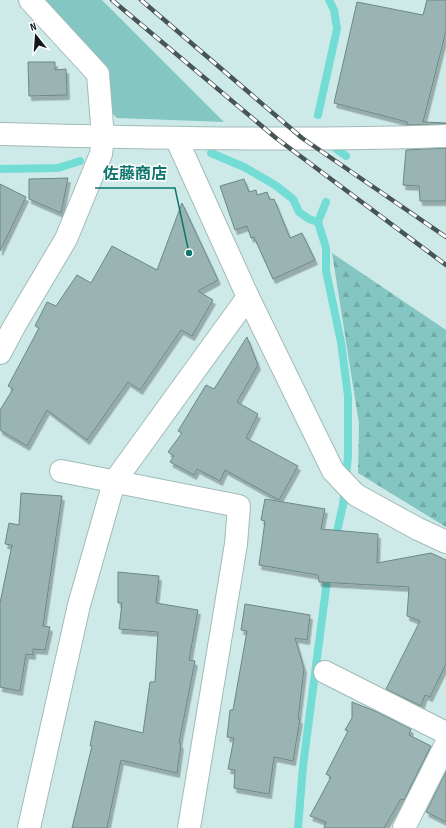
<svg xmlns="http://www.w3.org/2000/svg" width="446" height="828" viewBox="0 0 446 828" font-family="'Sofia Sans Condensed','Noto Sans JP',sans-serif">
<style>
.grass{fill:#84c7c2}
.forest{fill:url(#forest-firs)}
.lines{fill:none;stroke-linecap:round;stroke-linejoin:round}
.stream{stroke:#73dcd5;stroke-width:8}
.building{fill:#99b4b2;stroke:#6d8785;filter:url(#shadow)}
.minor-casing{stroke:#a0bbb8;stroke-width:24}
.minor{stroke:#fff;stroke-width:22}
.rail-casing{stroke:#475655;stroke-width:4.5}
.rail{stroke:#fff;stroke-width:3;stroke-dasharray:9;stroke-linecap:butt}
.leader{fill:none;stroke:#0f766e;stroke-width:1.5}
.callout-dot{fill:#0f766e;stroke:#fff;stroke-width:1.5}
.callout-label{font-size:16px;text-anchor:middle;font-weight:bold;fill:#0f766e;stroke:#fff;stroke-width:3;stroke-linejoin:round;paint-order:stroke}
</style>
<defs>
<pattern id="forest-firs" width="22" height="20" patternUnits="userSpaceOnUse"><rect width="22" height="20" fill="#84c7c2"/><path d="M5 1l3.5 6h-7zM16 11l3.5 6h-7z" fill="#71aaa6"/></pattern>
<filter id="shadow"><feDropShadow dx="2.5" dy="4.5" stdDeviation="0" flood-color="#0004"/></filter>
</defs>
<rect width="100%" height="100%" fill="#ceeae8"/>
<polygon class="grass" points="45,0 102,0 224,122 117,118 107,108 107,69"/>
<polygon class="forest" points="332,253 446,330 446,527 358,473 359,424"/>
<g class="lines">
<g class="stream">
<polyline points="318,115 337,29 334,10 329,0"/>
<polyline points="335,148 346,156"/>
<polyline points="211,153 244,167 275,185 293,199 299,212 309,219 318,222"/>
<polyline points="0,169 58,168 80,161"/>
<polyline points="326,202 318,222 326,248 326,271 341,342 348,396 348,457 343,505 335,540"/>
<polyline points="298,828 303,766 328,573"/>
</g>
</g>
<g class="building">
<polygon points="427,0 446,0 446,31 423,122 446,123 446,124 407,125 407,122 334,103 357,2 423,15"/>
<polygon points="28,62 55,62 55,70 66,69 67,95 29,96"/>
<polygon points="446,148 446,201 420,201 419,186 403,185 406,150"/>
<polygon points="68,178 61,213 29,199 29,179"/>
<polygon points="244,179 249,192 256,190 257,195 267,192 270,200 274,199 290,238 302,233 315,260 273,279 254,237 251,238 247,226 235,230 220,186"/>
<polygon points="0,184 26,197 0,251"/>
<polygon points="182,203 218,280 198,291 213,300 192,336 181,330 140,390 128,382 87,440 47,410 27,446 0,430 0,410 13,389 8,386 39,328 35,326 47,302 56,306 77,275 91,283 112,246 157,270"/>
<polygon points="247,337 258,365 237,402 258,414 246,438 298,466 279,500 225,470 220,481 197,469 194,475 170,462 174,456 168,452 182,433 178,431 206,385 214,389"/>
<polygon points="21,493 62,496 43,626 50,627 45,650 33,649 33,655 26,654 20,691 0,687 0,603 12,545 5,544 9,523 19,525"/>
<polygon points="265,499 325,509 321,529 378,534 377,563 431,553 446,560 446,664 430,697 425,695 421,706 386,689 420,621 407,616 409,587 319,582 318,575 259,565 265,521 261,520"/>
<polygon points="118,572 159,576 156,603 198,610 189,660 195,661 179,743 181,744 177,773 121,760 107,828 72,828 92,746 90,746 95,721 143,733 150,682 155,682 158,632 119,629 122,603 118,603"/>
<polygon points="245,604 310,615 307,640 295,638 304,669 298,719 300,719 293,761 274,757 269,794 234,788 235,770 228,769 234,738 227,737 230,710 233,710 247,631 241,630"/>
<polygon points="352,702 375,711 411,729 409,735 431,746 404,800 401,799 384,828 324,828 326,822 310,816 331,777 326,774 348,731 345,730 352,718"/>
<polygon points="446,772 446,822 426,812"/>
</g>
<g class="lines">
<defs>
<g id="minor">
<path d="M0,134C148,138 298,141 446,136"/>
<polyline points="176,138 248,297 333,471 356,495 418,529 446,542"/>
<polyline points="0,353 15,325 66,239 101,154 103,137 98,74 30,0"/>
<polyline points="61,471 239,506 236,544 189,828"/>
<polyline points="325,672 446,733"/>
<polyline points="29,828 79,605 114,482 248,297"/>
<polyline points="404,828 446,744"/>
</g>
</defs>
<use href="#minor" class="minor-casing"/>
<use href="#minor" class="minor"/>
<defs>
<g id="rail">
<polyline points="112,0 276,138 446,265"/>
<polyline points="141,0 302,138 446,237"/>
</g>
</defs>
<use href="#rail" class="rail-casing"/>
<use href="#rail" class="rail"/>
</g>
<path class="leader" d="M189 253L175 188H95"/>
<circle class="callout-dot" cx="189" cy="253" r="4"/>
<g class="callout-label">
<text x="135" y="179">佐藤商店</text>
</g>
<g transform="translate(36 36) rotate(343)" stroke="#ffffff" stroke-width="3" paint-order="stroke">
<path d="M0-3L7 15L0 10L-7 15Z" fill="#0f1918"/>
<text y="-6" font-size="11" font-weight="bold" text-anchor="middle" fill="#0f1918">N</text>
</g>
</svg>
